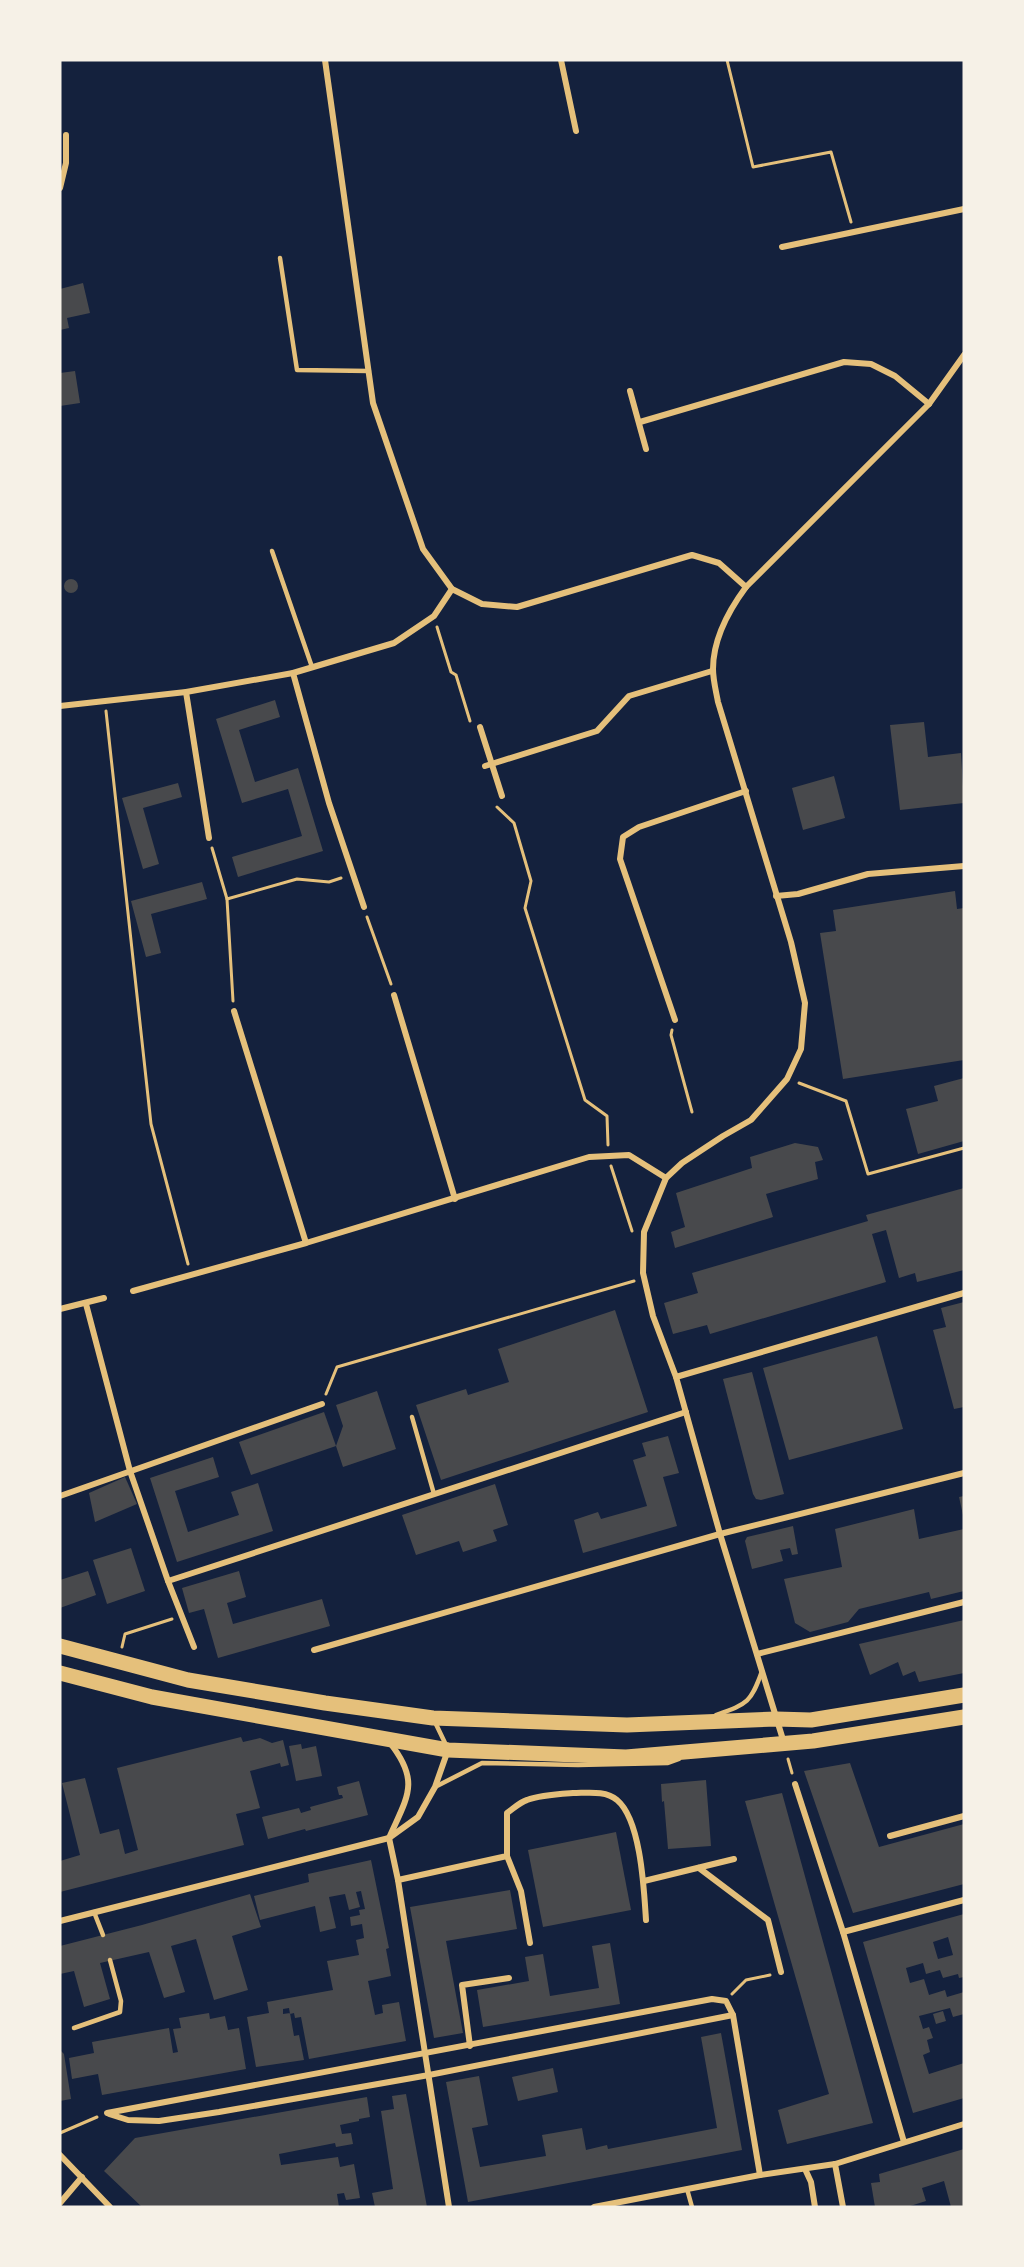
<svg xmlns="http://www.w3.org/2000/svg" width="1024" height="2267" viewBox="0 0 1024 2267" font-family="Helvetica,sans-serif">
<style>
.building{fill:#48494c;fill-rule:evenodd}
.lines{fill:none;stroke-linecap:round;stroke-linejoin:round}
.path{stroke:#e5c07b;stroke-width:3}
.service{stroke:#e5c07b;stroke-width:4.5}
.minor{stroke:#e5c07b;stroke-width:6}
.trunk{stroke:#e5c07b;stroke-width:15}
</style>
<rect width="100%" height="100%" fill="#14213d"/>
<g class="building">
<polygon points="83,283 90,313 67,318 69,328 60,330 60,289"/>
<polygon points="75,371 80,403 60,406 60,373"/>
<circle cx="71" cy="586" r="7"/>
<polygon points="275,700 280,717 239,730 255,782 298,768 323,851 238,877 232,857 302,836 288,789 242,803 216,719"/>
<polygon points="924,722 928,757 961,753 964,803 900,810 890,725"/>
<polygon points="834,776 845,818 803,830 792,788"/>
<polygon points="178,783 182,797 143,808 159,864 143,869 122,798"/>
<polygon points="202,882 207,899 151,914 161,953 146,957 131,901"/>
<polygon points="955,891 957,909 964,908 964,1060 843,1079 820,933 836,931 833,910"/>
<polygon points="964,1078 964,1141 918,1154 906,1109 938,1101 934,1086"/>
<polygon points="795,1143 818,1147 823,1160 815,1162 818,1179 766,1194 773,1217 675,1248 671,1232 685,1227 676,1193 752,1168 750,1157"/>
<polygon points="964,1188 964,1270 917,1282 915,1273 899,1278 886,1230 872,1234 886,1282 710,1334 707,1325 673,1334 664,1303 698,1293 692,1273 868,1221 866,1215"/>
<polygon points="964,1302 964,1407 954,1409 933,1330 946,1327 941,1308"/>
<polygon points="615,1310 648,1412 441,1480 416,1405 466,1389 468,1395 509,1382 498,1349"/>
<polygon points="877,1336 903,1429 789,1460 763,1368"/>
<polygon points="752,1372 784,1494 761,1500 756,1499 753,1494 723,1379"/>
<polygon points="377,1391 396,1449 343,1467 336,1446 343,1426 336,1405"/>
<polygon points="324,1412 336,1446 251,1475 239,1442"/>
<polygon points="668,1436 679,1473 663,1477 677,1526 583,1553 574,1520 598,1512 601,1519 647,1506 633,1460 646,1456 642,1443"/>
<polygon points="213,1457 219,1477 175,1491 188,1532 239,1515 231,1492 258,1483 273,1531 177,1562 150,1478"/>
<polygon points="125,1477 137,1504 95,1522 89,1493"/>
<polygon points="495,1484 508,1525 493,1530 497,1541 463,1552 459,1541 416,1555 402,1515"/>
<polygon points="964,1496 964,1515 963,1515 959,1497"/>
<polygon points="914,1509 919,1539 964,1529 964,1591 931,1599 929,1592 859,1609 848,1622 810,1632 795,1623 784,1579 842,1567 835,1529"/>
<polygon points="793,1526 798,1554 792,1555 790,1548 780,1550 783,1561 752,1569 745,1541 747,1537"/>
<polygon points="131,1548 145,1591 107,1604 93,1560"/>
<polygon points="88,1571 96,1595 60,1608 60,1580"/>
<polygon points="239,1571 246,1597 227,1603 233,1624 322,1599 330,1626 218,1658 204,1609 189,1613 182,1588"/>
<polygon points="964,1620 964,1673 919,1682 915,1671 903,1676 898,1662 870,1675 859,1644"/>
<polygon points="241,1737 243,1742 260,1738 272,1743 283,1740 289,1765 281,1767 280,1763 250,1771 260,1808 236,1814 244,1845 60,1892 60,1861 80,1855 62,1783 85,1778 100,1834 119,1829 125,1854 138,1850 117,1768"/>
<polygon points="301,1744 302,1749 316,1746 322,1776 296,1781 289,1746"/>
<polygon points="850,1763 879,1847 964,1824 964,1884 853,1913 804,1771"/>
<polygon points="706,1780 711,1846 668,1849 664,1801 662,1802 661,1784"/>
<polygon points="359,1781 368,1815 306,1831 305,1829 268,1839 262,1817 299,1808 301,1813 311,1810 310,1807 343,1798 342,1795 339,1795 337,1787"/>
<polygon points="782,1793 873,2123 787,2144 778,2110 829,2094 745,1801"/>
<polygon points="616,1832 631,1910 543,1927 528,1850"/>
<polygon points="371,1860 389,1948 386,1949 391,1976 368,1981 375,2015 383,2013 382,2005 399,2002 406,2041 309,2059 301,2017 295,2018 294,2013 290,2014 289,2008 283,2009 283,2014 290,2013 294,2036 299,2035 304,2060 256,2067 247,2017 269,2013 267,2002 333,1990 327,1961 359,1955 356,1940 364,1938 362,1924 351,1926 350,1917 360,1915 359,1910 365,1909 361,1891 356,1892 360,1907 349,1910 345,1894 329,1897 336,1928 320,1932 315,1906 260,1920 254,1896 309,1882 308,1874"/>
<polygon points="510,1890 517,1929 446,1941 463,2033 434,2038 410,1907"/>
<polygon points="250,1894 261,1927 232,1936 248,1990 214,2000 196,1939 171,1946 185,1992 164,1998 149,1952 100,1963 110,1999 84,2007 74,1971 60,1974 60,1946 142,1925"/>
<path d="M964,1914V1977L959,1978L958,1974L943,1978L940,1970L926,1974L923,1963L906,1968L910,1983L924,1979L929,1995L945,1990L947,1997L964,1992V2014L953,2017L950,2008L919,2016L923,2029L929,2027L933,2038L927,2040L930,2052L923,2055L929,2074L964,2063V2098L913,2113L863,1942ZM948,1937L953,1955L938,1959L933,1942Z"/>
<polygon points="610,1943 620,2004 483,2027 477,1990 529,1981 525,1957 543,1954 550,1996 599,1988 592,1946"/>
<polygon points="943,2011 946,2021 936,2024 933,2014"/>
<polygon points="209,2013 210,2019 225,2016 228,2030 239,2028 246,2069 102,2095 98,2074 72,2079 69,2058 94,2053 92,2042 169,2028 173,2053 178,2052 173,2029 181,2028 179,2018"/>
<polygon points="721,2033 742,2150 468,2202 446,2082 479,2076 488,2125 472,2128 480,2167 546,2156 542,2135 582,2128 586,2150 607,2145 608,2149 717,2128 701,2037"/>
<polygon points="60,2050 64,2054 71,2099 60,2101"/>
<polygon points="553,2068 558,2092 518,2101 512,2077"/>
<polygon points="406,2094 427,2207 375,2207 372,2193 393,2189 381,2111 394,2109 392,2096"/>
<polygon points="367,2097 370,2117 359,2119 359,2121 340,2125 342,2134 351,2133 353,2144 336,2147 335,2143 279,2154 281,2165 338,2157 340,2167 354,2164 360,2198 346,2200 344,2193 337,2194 339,2207 142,2207 104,2171 135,2138"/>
<polygon points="964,2149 964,2207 951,2207 944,2181 922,2188 926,2201 907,2207 875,2207 871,2183 880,2182 879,2174"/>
</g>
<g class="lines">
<g class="path">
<polyline points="727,60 753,167 831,152 851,222"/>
<polyline points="437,627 451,672 456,675 470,721"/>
<polyline points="106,711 151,1124 188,1264"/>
<polyline points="497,807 514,823 531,881 525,908 585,1100 607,1116 608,1145"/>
<polyline points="212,848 227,899 233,1001"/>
<polyline points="227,899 297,879 329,882 341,878"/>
<polyline points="367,917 391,984"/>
<polyline points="672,1030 671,1035 692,1112"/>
<polyline points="799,1083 846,1101 868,1174 964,1148"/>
<polyline points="611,1166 632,1231"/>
<polyline points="326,1394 337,1367 634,1281"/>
<polyline points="122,1647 125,1634 172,1619"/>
<polyline points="788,1759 792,1773"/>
<polyline points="732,1994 746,1980 770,1975"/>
<polyline points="60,2133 97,2117"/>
</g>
<g class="service">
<polyline points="280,258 297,370 369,371"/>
<polyline points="272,551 312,667"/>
<polyline points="412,1417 434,1494"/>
<path d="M716,1715C747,1704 751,1703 762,1671"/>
<polyline points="434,1720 446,1745"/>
<polyline points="435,1787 482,1763 578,1765 668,1763 679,1759"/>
<polyline points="94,1912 103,1935"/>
<polyline points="74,2028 120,2012 121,2001 110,1960"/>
<polyline points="687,2189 692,2207"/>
</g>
<g class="minor">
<polyline points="325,60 373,403 423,549 452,589 482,604 517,607 692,555 719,563 746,587"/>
<polyline points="561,60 576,131"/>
<polyline points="60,188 66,163 66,135"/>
<polyline points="782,247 964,209"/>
<polyline points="630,391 646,449"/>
<polyline points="640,422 844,362 871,364 895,376 929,404"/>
<polyline points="293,673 329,803 364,907"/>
<polyline points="186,692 209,838"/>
<polyline points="60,706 186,692 293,673 394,643 434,616 452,589"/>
<polyline points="480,727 502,796"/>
<polyline points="485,766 597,731 629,696 712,671"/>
<polyline points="776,896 798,894 868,874 964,866"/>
<polyline points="394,995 455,1199"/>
<polyline points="234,1011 306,1243"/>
<polyline points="675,1020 620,859 623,837 639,827 746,791"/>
<polyline points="133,1291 306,1243 589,1157 629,1155 666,1178"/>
<polyline points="86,1304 130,1471 168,1581 194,1647"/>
<polyline points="60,1309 104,1298"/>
<polyline points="676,1377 964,1293"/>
<polyline points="60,1496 322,1404"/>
<polyline points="168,1581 686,1412"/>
<polyline points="314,1650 720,1534 964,1473"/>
<polyline points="757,1654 964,1602"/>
<path d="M784,1743L720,1534L676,1377L653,1316L643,1273L644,1232L666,1178L682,1163L723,1136L751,1120L787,1079L801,1049L805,1003L791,942L718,702C716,691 713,680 713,669C713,640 729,610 746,587L929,404L964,355"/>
<polyline points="795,1784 843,1932 904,2142"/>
<polyline points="890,1836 964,1816"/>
<polyline points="389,1838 398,1880 449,2207"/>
<path d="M389,1838C407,1797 421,1782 390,1743"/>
<polyline points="507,1856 521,1891 530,1943"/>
<polyline points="699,1868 768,1920 781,1972"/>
<path d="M398,1880L507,1856V1813C513,1809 520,1802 527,1800C540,1795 559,1794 573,1793C587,1793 606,1790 617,1800C641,1820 644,1890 646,1920"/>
<polyline points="644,1881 734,1859"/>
<polyline points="60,1921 389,1838 418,1817 435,1787 448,1750"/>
<polyline points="843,1932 964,1900"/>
<polyline points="470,2046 462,1985 509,1978"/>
<polyline points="107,2113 712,1999 726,2001 733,2015 760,2175"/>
<polyline points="109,2114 128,2120 159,2121 219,2112 429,2075 733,2015"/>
<polyline points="60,2155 110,2207"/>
<polyline points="835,2164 843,2207"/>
<polyline points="805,2169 811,2182 815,2207"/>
<polyline points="60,2203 82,2177"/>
<polyline points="594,2207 760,2175 835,2164 964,2124"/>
</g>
<g class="trunk">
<polyline points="60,1646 188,1680 325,1703 433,1718 627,1725 776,1719 811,1720 964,1695"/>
<polyline points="60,1673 152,1697 448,1750 626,1757 813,1741 964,1717"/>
</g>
</g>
<rect width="1024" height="2267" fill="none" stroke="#f6f1e7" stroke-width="123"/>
</svg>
